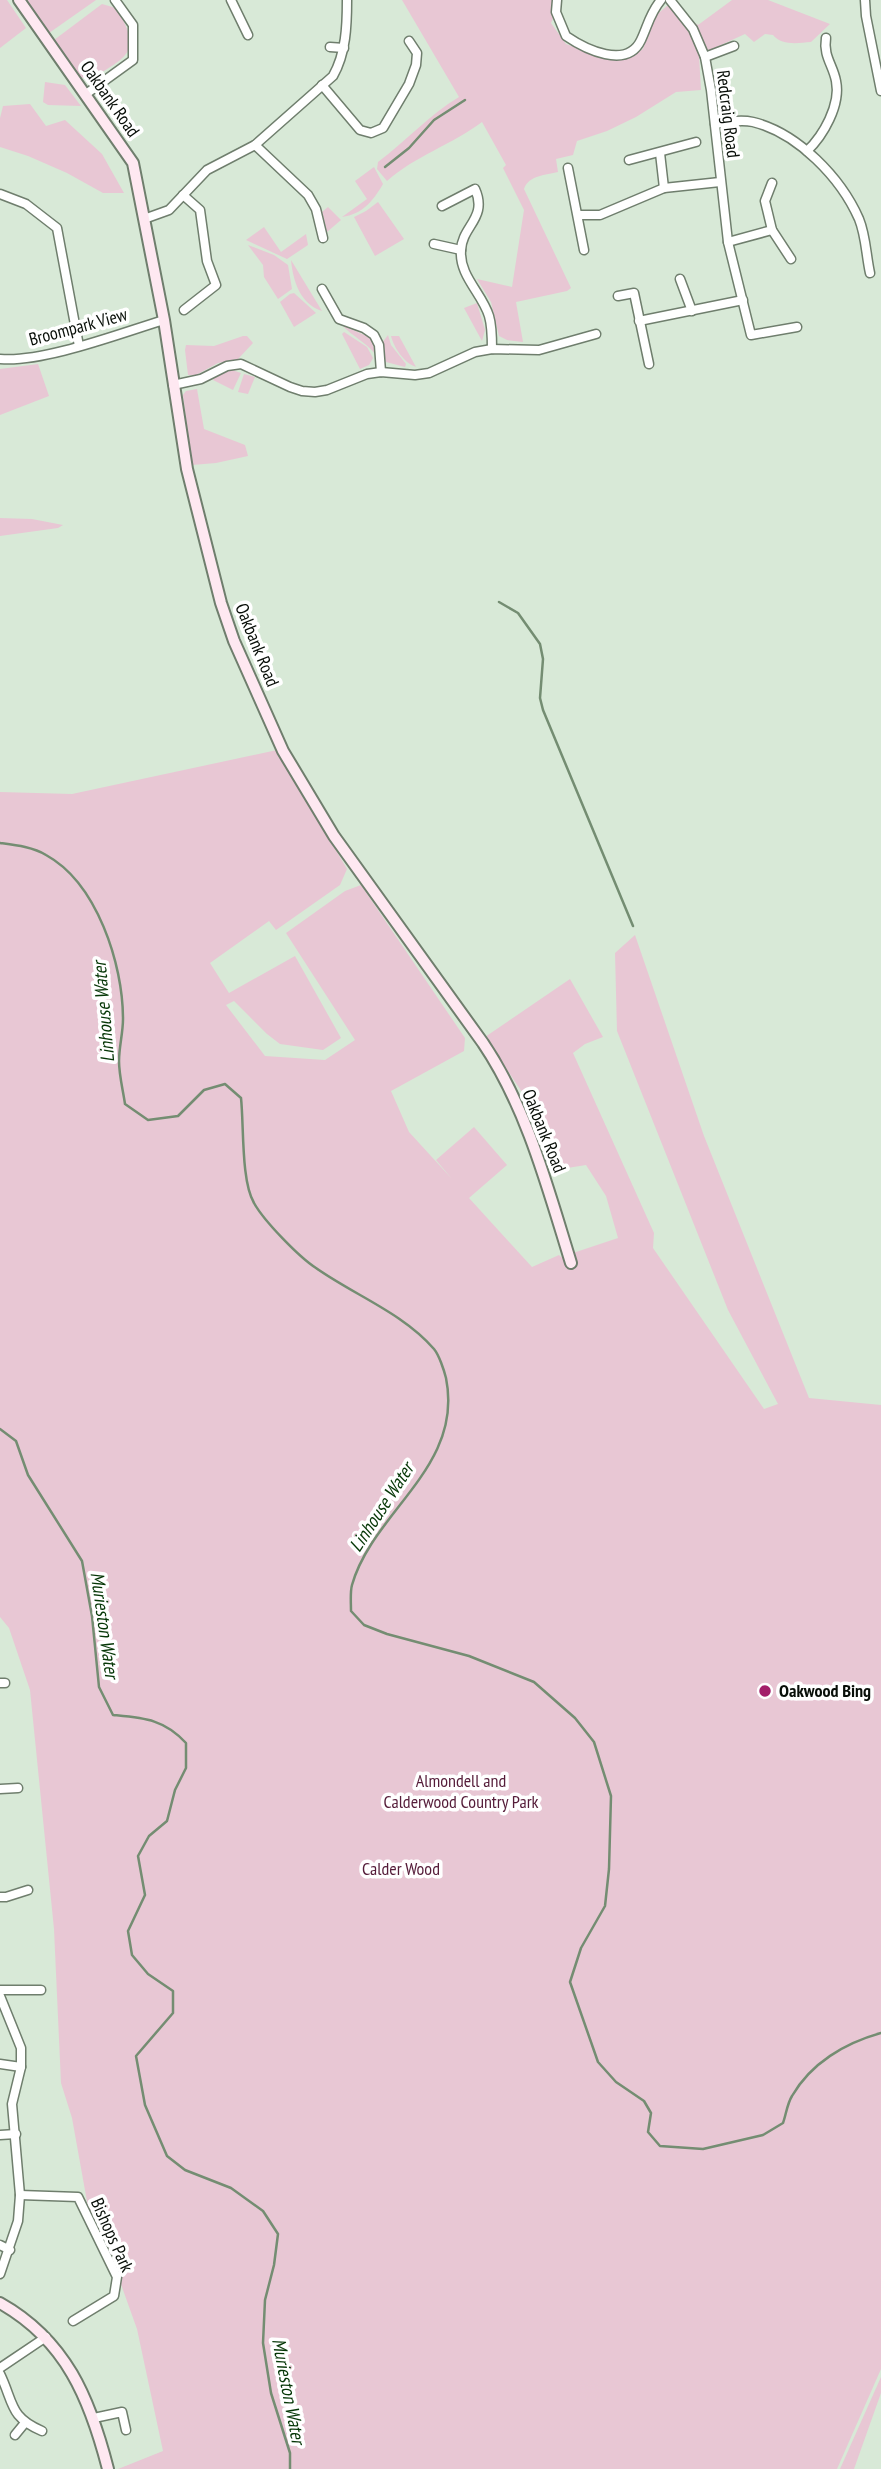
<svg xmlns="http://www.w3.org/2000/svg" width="881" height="2469" viewBox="0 0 881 2469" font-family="'PT Sans Narrow',sans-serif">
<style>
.green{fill:#e8c7d4}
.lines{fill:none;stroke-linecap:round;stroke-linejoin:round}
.stream{stroke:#748d72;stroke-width:2.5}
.street-casing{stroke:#6f7e6d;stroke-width:11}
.secondary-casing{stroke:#6f7e6d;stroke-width:14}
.street{stroke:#fff;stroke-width:8}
.secondary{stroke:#fee8f1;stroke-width:10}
.poi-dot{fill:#a31e6a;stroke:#fff;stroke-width:2.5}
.labels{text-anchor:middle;stroke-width:7;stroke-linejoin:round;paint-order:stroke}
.street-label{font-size:18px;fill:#080e08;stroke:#fff}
.poi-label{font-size:18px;font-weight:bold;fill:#080e08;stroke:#fff;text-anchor:start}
.park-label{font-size:18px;fill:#551c39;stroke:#fff}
.water-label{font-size:19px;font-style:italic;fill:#053606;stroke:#fff}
</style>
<rect width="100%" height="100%" fill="#d8e9d7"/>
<g class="green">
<polygon points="0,0 7,0 26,28 0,48"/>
<polygon points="26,0 96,0 49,33"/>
<path d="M402,0H556V12L551,23L566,44L604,58L627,59L643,49L653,18L668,5L698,25L732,0H768L830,24L811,42C798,43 782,46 773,35L765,34L754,42L745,34L699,55L701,90L676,92L636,117L607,131L577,141L573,155L556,159L558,172C546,175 529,175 524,189L571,288L567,291L516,302L523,342L507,340L499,336L491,302L477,279L512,287L524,210L503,168L506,165L482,122C453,144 415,156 387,181L377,169L378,162C406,141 429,115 459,97Z"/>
<path d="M102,4L116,8C144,53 127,56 90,80L80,77L54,40Z"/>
<polygon points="45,82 65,85 81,106 48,105 43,102"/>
<polygon points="30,104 46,126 65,120 102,154 124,193 103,193 67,173 28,156 0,147 0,118 3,106"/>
<path d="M374,167L383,184C373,201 363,214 342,217L367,199L355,181Z"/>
<polygon points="378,202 404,239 375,256 354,217 366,211"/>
<polygon points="328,207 341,220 327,232 322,212"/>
<polygon points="264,227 281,252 306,234 308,245 287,259 246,240"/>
<polygon points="248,245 274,255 288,265 292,289 278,299 264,277 263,265"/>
<path d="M291,260L322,311C300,304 293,281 291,260Z"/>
<polygon points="294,293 316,313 294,327 280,302 290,294"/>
<polygon points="477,303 485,330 482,341 464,308"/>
<path d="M342,325L371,338L376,355C366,342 353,337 342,325Z"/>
<polygon points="344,332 367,347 373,358 369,365 360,369 342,334"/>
<polygon points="388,335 391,345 406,364 405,367 386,362 382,343"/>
<polygon points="243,336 247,336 253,343 238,359 218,363 196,375 188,375 185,350 186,345 214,346"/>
<path d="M391,336H399L416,367C404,363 394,348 391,336Z"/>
<polygon points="38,364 49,396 0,415 0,369"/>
<polygon points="232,370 241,373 233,390 213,380 215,376"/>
<polygon points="244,374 255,377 248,394 238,392"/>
<polygon points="197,389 204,429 245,445 248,456 216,463 192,465 183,395 186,391"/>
<polygon points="0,518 32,519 63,525 58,528 0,536"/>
<polygon points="277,750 347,869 340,885 276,930 269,921 210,963 229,993 295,956 341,1038 323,1050 280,1044 267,1034 234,1001 226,1005 265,1056 325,1060 355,1040 286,933 345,891 361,885 465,1038 464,1051 391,1091 409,1132 452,1179 436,1160 474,1127 507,1165 469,1198 532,1267 559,1255 561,1257 618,1238 606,1196 586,1165 555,1170 522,1092 485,1037 570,979 603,1037 585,1044 573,1053 654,1233 653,1248 764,1409 778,1404 728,1310 617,1031 615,953 635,935 704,1136 809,1398 881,1405 881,2369 837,2469 118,2469 163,2451 137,2329 118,2276 88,2207 72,2118 61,2083 54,1929 30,1690 9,1628 0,1617 0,792 72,794"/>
<polygon points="881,2377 881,2393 854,2469 840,2469"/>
</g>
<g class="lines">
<g class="stream">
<polyline points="385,167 409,148 434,120 465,100"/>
<polyline points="499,602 518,613 540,644 543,659 540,698 543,710 633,926"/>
<path d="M0,843C15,845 33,847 46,855C97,883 123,964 123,1019C123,1033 119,1047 119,1061C119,1075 123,1090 125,1104L148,1120L178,1116L204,1090L225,1084L241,1098C244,1126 241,1181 254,1203C264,1221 299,1257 316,1268C354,1295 403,1313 434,1349C439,1355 444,1370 446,1378C464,1467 373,1511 352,1585C350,1592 351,1603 351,1611L364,1625L387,1634L469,1656L534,1682L575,1718L594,1742L611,1796L609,1869L605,1906L581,1948L570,1982L598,2062L616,2082L644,2101L651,2113L648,2132L660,2146L703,2149L763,2135L783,2123C786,2115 787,2104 792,2096C811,2063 845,2043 881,2033"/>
<path d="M0,1429L16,1441L28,1475L82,1561L92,1616L99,1687L113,1715C144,1718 164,1719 186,1743V1768L175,1790L167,1821L149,1836L138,1856L145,1895L128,1931L132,1955L148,1974L173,1991V2013L136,2056L145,2105L167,2156L185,2170L231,2188L263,2211L278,2234L274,2265L265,2300L263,2343L271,2393L290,2453V2469"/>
</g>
<defs>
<g id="street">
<polyline points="231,0 248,35"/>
<path d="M557,0L556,12L566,36C585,49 627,70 641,40C648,25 650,13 661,0"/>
<polyline points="670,0 693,29 705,57 711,90 728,242 751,335 797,327"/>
<polyline points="865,0 866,16 881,91"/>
<polyline points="330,47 344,48"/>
<polyline points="705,57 734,46"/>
<polyline points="322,85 360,130 371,133 383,128 409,84 416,65 417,53 409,41"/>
<polyline points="86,94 133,60 133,25 115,0"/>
<path d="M715,124C727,122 740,119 753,122C798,133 841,178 859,219C866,236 866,255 870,273"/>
<polyline points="255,145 308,195 316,209 323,238"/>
<path d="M807,151C823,136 841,105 836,81C833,65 823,56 826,38"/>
<polyline points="660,153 664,188"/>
<polyline points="629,160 696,142"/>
<polyline points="568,168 584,250"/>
<polyline points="772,183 765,201 772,230 791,259"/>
<polyline points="0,194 26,204 57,228 79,346"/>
<polyline points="183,195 200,210 207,261 216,285 184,310"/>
<path d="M442,206L475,189C488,218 462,226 461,250C459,276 482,293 489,316C492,326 492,338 492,349"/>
<polyline points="578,215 600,215 664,188 720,182"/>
<path d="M144,219L169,210L207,170L255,145L333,76C346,53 347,26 347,0"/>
<polyline points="728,242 772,230"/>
<polyline points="434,244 461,250"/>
<polyline points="680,279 692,311"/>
<polyline points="322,289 339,319 364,328 374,335 379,345 381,372"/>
<polyline points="618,296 634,293 649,364"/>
<polyline points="639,321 743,300"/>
<path d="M0,359C43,363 121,333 164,320"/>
<polyline points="173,385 201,379 227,366 241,364 290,387 302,391 315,392 327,390 367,374 381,372 415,375 429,373 475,352 492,349 539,350 596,334"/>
<polyline points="0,1683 5,1683"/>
<polyline points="0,1789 18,1788"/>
<polyline points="0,1897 6,1897 28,1890"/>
<polyline points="0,1990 41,1990"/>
<polyline points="0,1996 21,2048 21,2067 12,2104 20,2195 18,2221 0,2274"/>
<polyline points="0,2064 21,2067"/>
<polyline points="0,2135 16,2134"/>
<polyline points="20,2195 78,2197 117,2277 114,2296 73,2321"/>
<polyline points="0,2245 10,2250"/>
<polyline points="0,2368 46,2337"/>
<path d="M0,2374C14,2403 9,2417 42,2431"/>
<polyline points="94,2418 122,2412 126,2430"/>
<polyline points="15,2435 24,2424"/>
</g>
<g id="secondary">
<path d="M19,0L133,163L164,320L187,469L221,603L234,641L283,751L334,836L483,1043C527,1108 548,1189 571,1263"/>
<path d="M0,2303C66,2340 90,2399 108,2469"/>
</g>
</defs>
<use href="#street" class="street-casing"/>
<use href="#secondary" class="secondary-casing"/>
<use href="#street" class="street"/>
<use href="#secondary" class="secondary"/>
</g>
<circle class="poi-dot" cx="765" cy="1691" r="7"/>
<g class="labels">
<g class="street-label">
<text transform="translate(110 99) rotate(55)" y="6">Oakbank Road</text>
<text transform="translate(728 114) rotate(83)" y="6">Redcraig Road</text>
<text transform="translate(78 327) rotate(-15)" y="6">Broompark View</text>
<text transform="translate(257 645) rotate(68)" y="6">Oakbank Road</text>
<text transform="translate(544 1131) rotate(68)" y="6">Oakbank Road</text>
<text transform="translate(112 2235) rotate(66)" y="6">Bishops Park</text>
</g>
<g class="poi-label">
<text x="779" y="1697">Oakwood Bing</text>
</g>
<g class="park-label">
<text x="461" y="1787">Almondell and<tspan x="461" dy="21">Calderwood Country Park</tspan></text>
<text x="401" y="1875">Calder Wood</text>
</g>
<g class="water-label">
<text transform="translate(103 1012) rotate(-95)" y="7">Linhouse Water</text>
<text transform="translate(381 1507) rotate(-57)" y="7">Linhouse Water</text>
<text transform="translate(105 1625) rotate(82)" y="7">Murieston Water</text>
<text transform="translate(289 2391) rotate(79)" y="7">Murieston Water</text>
</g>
</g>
</svg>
